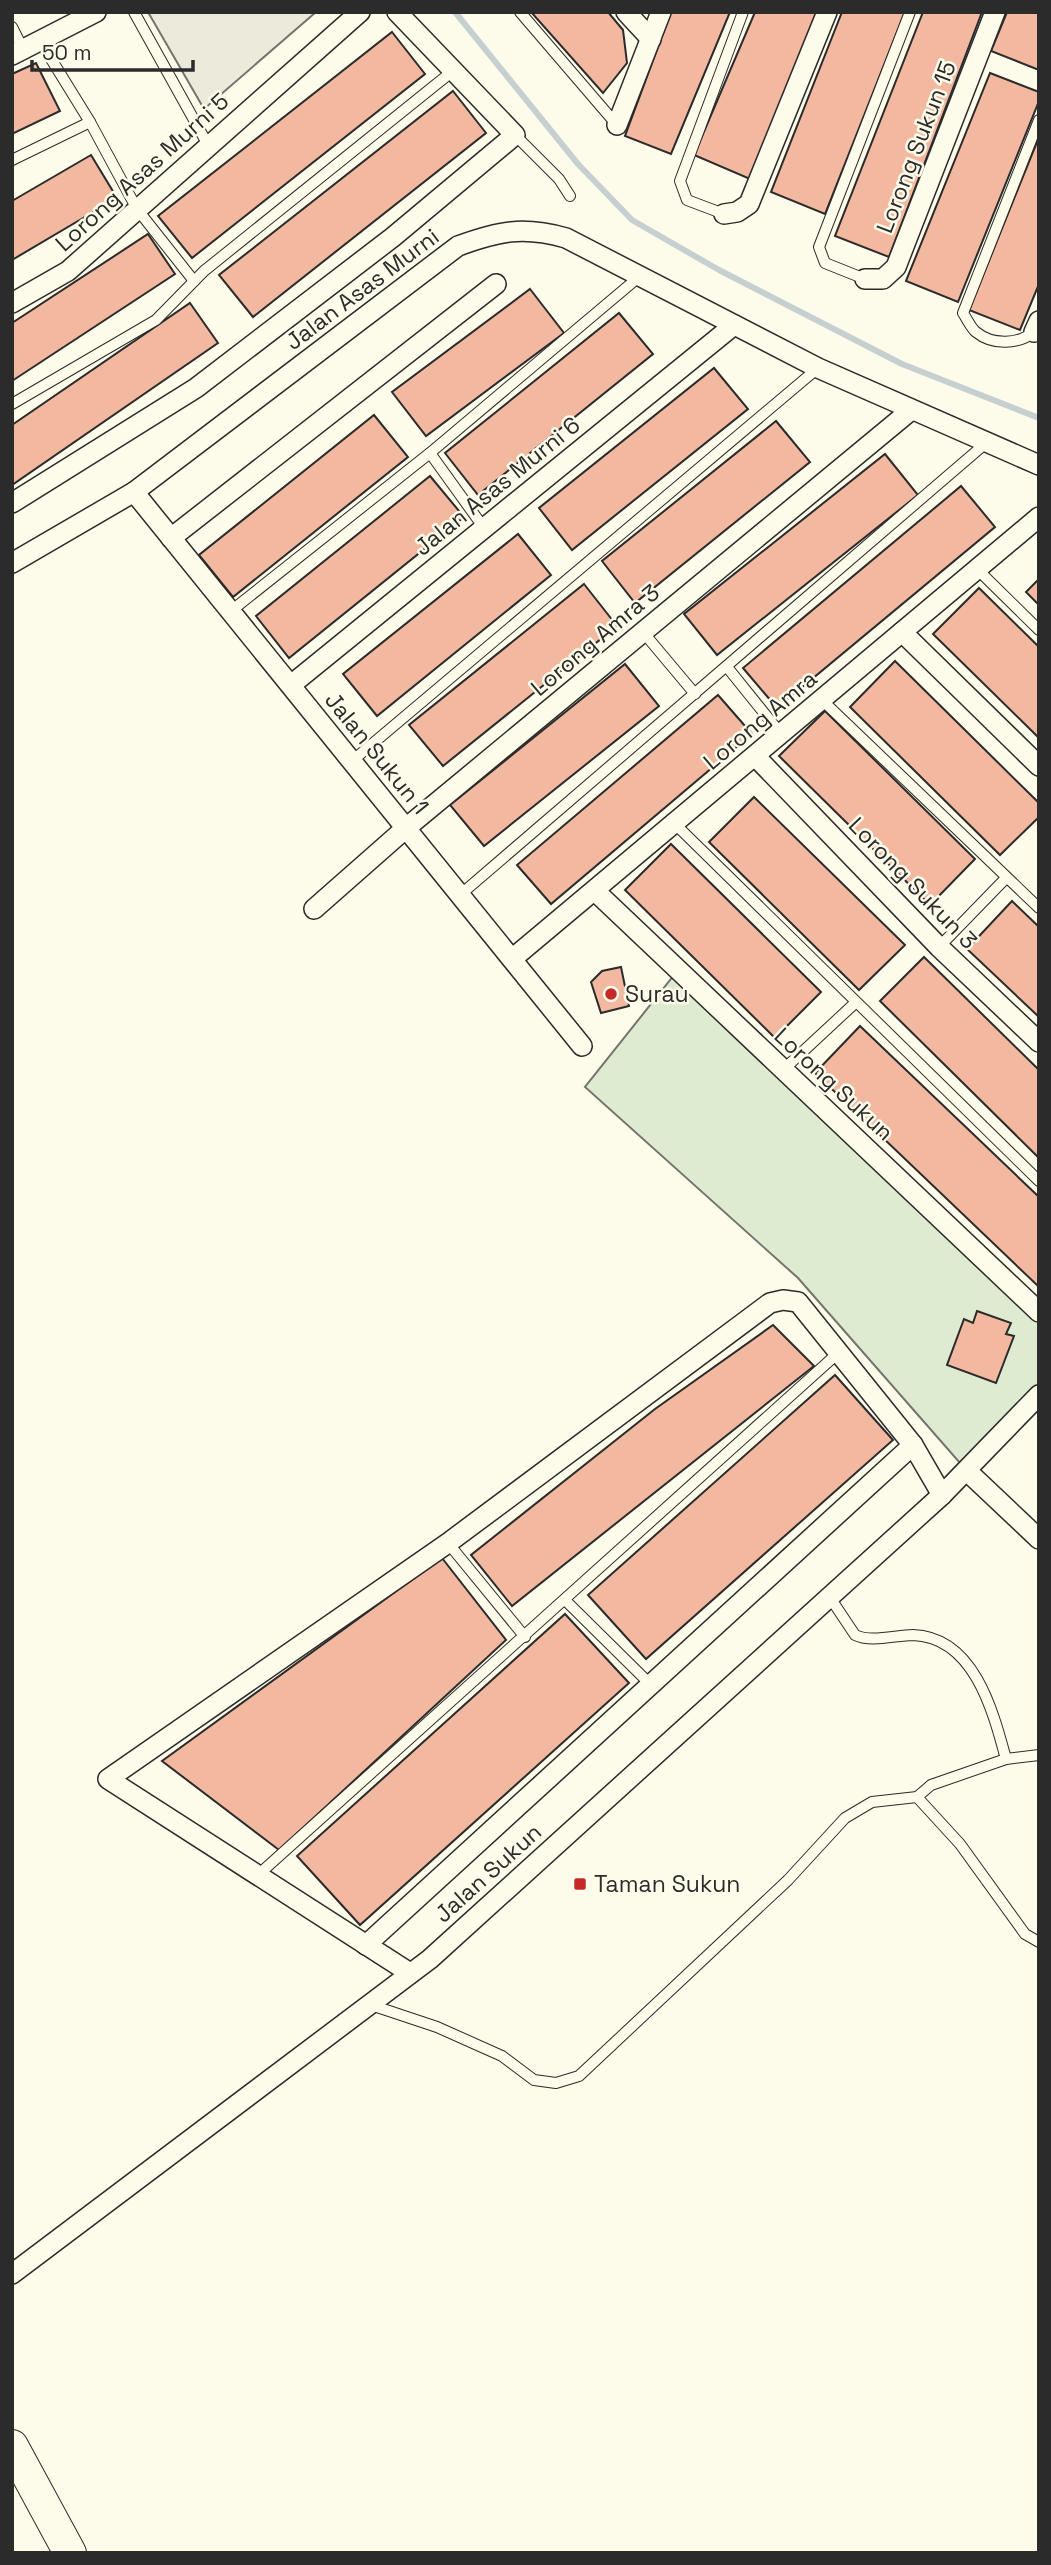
<svg xmlns="http://www.w3.org/2000/svg" width="1051" height="2565" viewBox="0 0 1051 2565" font-family="'Space Grotesk',sans-serif">
<style>
.green{fill:#deebd1;stroke:#74746e;stroke-width:2}
.parking{fill:#eceadb;stroke:#74746e;stroke-width:2}
.lines{fill:none;stroke-linecap:round;stroke-linejoin:round}
.stream{stroke:#c7d0d0;stroke-width:6}
.building{fill:#f2b8a0;stroke:#2b2b2b;stroke-width:2}
.service-casing{stroke:#2b2b2b;stroke-width:12}
.minor-casing{stroke:#2b2b2b;stroke-width:22}
.trunk-casing{stroke:#2b2b2b;stroke-width:34}
.service{stroke:#fdfbea;stroke-width:10}
.minor{stroke:#fdfbea;stroke-width:19}
.trunk{stroke:#fdfbea;stroke-width:32}
.poi-dot{fill:#c62828;stroke:#fdfbea;stroke-width:2.5}
.labels{text-anchor:middle;stroke-width:5;stroke-linejoin:round;paint-order:stroke}
.street-label{font-size:23px;fill:#2b2b2b;stroke:#fdfbea}
.poi-label{font-size:23px;fill:#2b2b2b;stroke:#fdfbea;text-anchor:start}
</style>
<rect width="100%" height="100%" fill="#fdfbea"/>
<polygon class="green" points="678,970 1039,1312 1039,1395 967,1471 798,1278 585,1087"/>
<polygon class="parking" points="148,12 316,12 204,109"/>
<g class="lines">
<polyline class="stream" points="455,12 578,164 632,220 719,270 902,364 1039,418"/>
</g>
<g class="building">
<polygon points="531,12 608,12 623,30 627,63 603,93"/>
<polygon points="671,12 730,12 671,154 625,136"/>
<polygon points="755,12 821,12 750,179 694,155"/>
<polygon points="842,12 905,12 825,214 771,192"/>
<polygon points="923,12 982,12 889,257 835,236"/>
<polygon points="1007,12 1039,12 1039,70 991,51"/>
<polygon points="392,32 425,74 192,258 158,216"/>
<polygon points="36,63 60,111 12,134 12,74"/>
<polygon points="990,73 1039,92 1039,101 958,302 906,281"/>
<polygon points="453,91 486,133 253,317 219,275"/>
<polygon points="1039,137 1039,284 1020,330 969,310"/>
<polygon points="91,155 117,198 12,260 12,201"/>
<polygon points="148,234 175,274 12,381 12,323"/>
<polygon points="530,289 564,333 426,436 392,392"/>
<polygon points="190,303 218,343 12,485 12,425"/>
<polygon points="619,313 653,354 478,495 445,453"/>
<polygon points="714,368 748,409 572,550 539,508"/>
<polygon points="374,415 408,457 233,597 199,555"/>
<polygon points="776,421 810,462 635,603 602,561"/>
<polygon points="885,454 918,495 717,655 684,614"/>
<polygon points="430,476 464,517 289,658 256,616"/>
<polygon points="961,486 995,527 777,708 743,668"/>
<polygon points="518,534 551,575 377,716 343,674"/>
<polygon points="1039,579 1039,605 1026,592"/>
<polygon points="584,584 617,626 443,766 409,725"/>
<polygon points="979,588 1039,647 1039,738 933,634"/>
<polygon points="895,661 1039,803 1039,817 1000,855 850,707"/>
<polygon points="625,664 659,706 484,846 450,805"/>
<polygon points="718,695 752,734 551,904 517,865"/>
<polygon points="825,711 975,859 930,905 779,756"/>
<polygon points="754,797 905,945 859,990 709,842"/>
<polygon points="671,844 821,992 775,1038 625,890"/>
<polygon points="1012,901 1039,927 1039,1017 967,949"/>
<polygon points="924,957 1039,1070 1039,1158 880,1001"/>
<polygon points="621,967 629,1006 601,1013 591,982 602,971"/>
<polygon points="860,1026 1039,1197 1039,1287 815,1073"/>
<polygon points="977,1311 1011,1323 1006,1334 1014,1336 996,1383 947,1365 964,1319 973,1323"/>
<polygon points="773,1325 814,1366 512,1606 471,1555 655,1409"/>
<polygon points="835,1375 893,1440 646,1659 588,1595"/>
<polygon points="442,1558 506,1640 279,1850 162,1761"/>
<polygon points="565,1614 629,1683 360,1925 297,1856"/>
</g>
<g class="lines">
<defs>
<g id="service">
<polyline points="134,12 208,145"/>
<polyline points="520,12 617,125"/>
<polyline points="12,27 23,49"/>
<polyline points="40,41 90,122 137,209 194,281"/>
<polyline points="515,135 559,179 570,196"/>
<polyline points="12,160 90,122"/>
<polyline points="724,214 687,200 680,181 743,12"/>
<polyline points="865,279 825,263 819,247 910,12"/>
<path d="M1034,332C1019,344 993,346 976,332C971,328 967,319 963,313L1039,120"/>
<polyline points="12,404 156,320 204,271 454,70"/>
<polyline points="430,453 484,528"/>
<polyline points="977,569 1039,630"/>
<polyline points="231,611 430,453 640,276"/>
<polyline points="643,632 695,694"/>
<polyline points="727,667 781,734"/>
<polyline points="822,700 1039,908"/>
<polyline points="352,761 818,368"/>
<polyline points="674,823 1039,1181"/>
<polyline points="460,895 986,443"/>
<polyline points="939,947 1006,878"/>
<polyline points="783,1070 854,1004"/>
<polyline points="448,1543 525,1637"/>
<path d="M829,1596L855,1635C871,1643 896,1635 913,1635C974,1637 993,1711 1006,1759L931,1785L917,1797L960,1844L1025,1934L1039,1942"/>
<polyline points="566,1601 649,1683"/>
<polyline points="1006,1759 1039,1755"/>
<polyline points="258,1875 837,1354"/>
<polyline points="368,2004 437,2027 502,2056 534,2080 556,2083 579,2076 788,1880 845,1818 872,1802 917,1797"/>
</g>
<g id="minor">
<polyline points="626,12 651,39"/>
<polyline points="12,55 96,12"/>
<polyline points="617,125 661,12"/>
<polyline points="724,214 737,212 749,204 827,12"/>
<polyline points="865,279 883,279 896,267 995,12"/>
<polyline points="12,303 68,271 360,12"/>
<polyline points="1034,332 1039,321"/>
<polyline points="134,492 582,1046"/>
<polyline points="12,503 196,388 393,237 515,135 397,12"/>
<polyline points="171,538 496,284"/>
<path d="M12,563L134,492L458,246C499,231 523,226 566,238L818,368L1039,465"/>
<polyline points="902,632 1039,766"/>
<polyline points="291,685 734,325"/>
<polyline points="755,756 939,947 1039,1042"/>
<polyline points="595,891 1039,1312"/>
<polyline points="314,909 406,828 910,411"/>
<polyline points="512,959 1039,517"/>
<polyline points="967,1471 1039,1539"/>
<polyline points="366,1945 913,1445"/>
<polyline points="410,1973 108,1779 448,1543 770,1303 783,1300 798,1302 913,1445 942,1495"/>
<polyline points="12,2274 430,1959 942,1495 1039,1395"/>
</g>
<polyline id="trunk" points="12,2446 70,2553"/>
</defs>
<use href="#service" class="service-casing"/>
<use href="#minor" class="minor-casing"/>
<use href="#trunk" class="trunk-casing"/>
<use href="#service" class="service"/>
<use href="#minor" class="minor"/>
<use href="#trunk" class="trunk"/>
</g>
<g class="poi-dot">
<circle cx="611" cy="994" r="7"/>
<rect x="573" y="1877" width="14" height="14" rx="3.5"/>
</g>
<g class="labels">
<g class="street-label">
<text transform="translate(916 147) rotate(-69)" y="8">Lorong Sukun 15</text>
<text transform="translate(142 172) rotate(-42)" y="8">Lorong Asas Murni 5</text>
<text transform="translate(362 289) rotate(-37)" y="8">Jalan Asas Murni</text>
<text transform="translate(497 486) rotate(-39)" y="8">Jalan Asas Murni 6</text>
<text transform="translate(595 640) rotate(-40)" y="8">Lorong Amra 3</text>
<text transform="translate(760 720) rotate(-40)" y="8">Lorong Amra</text>
<text transform="translate(377 753) rotate(51)" y="8">Jalan Sukun 1</text>
<text transform="translate(913 883) rotate(46)" y="8">Lorong Sukun 3</text>
<text transform="translate(834 1084) rotate(43)" y="8">Lorong Sukun</text>
<text transform="translate(488 1873) rotate(-42)" y="8">Jalan Sukun</text>
</g>
<g class="poi-label">
<text x="625" y="1002">Surau</text>
<text x="594" y="1892">Taman Sukun</text>
</g>
</g>
<rect width="1051" height="2565" fill="none" stroke="#2b2b2b" stroke-width="28"/>
<path d="M32 60v10h161v-10" fill="none" stroke="#2b2b2b" stroke-width="3.5"/>
<text x="42" y="60" font-size="21" fill="#2b2b2b" stroke="#fdfbea" stroke-width="5" paint-order="stroke">50 m</text>
</svg>
